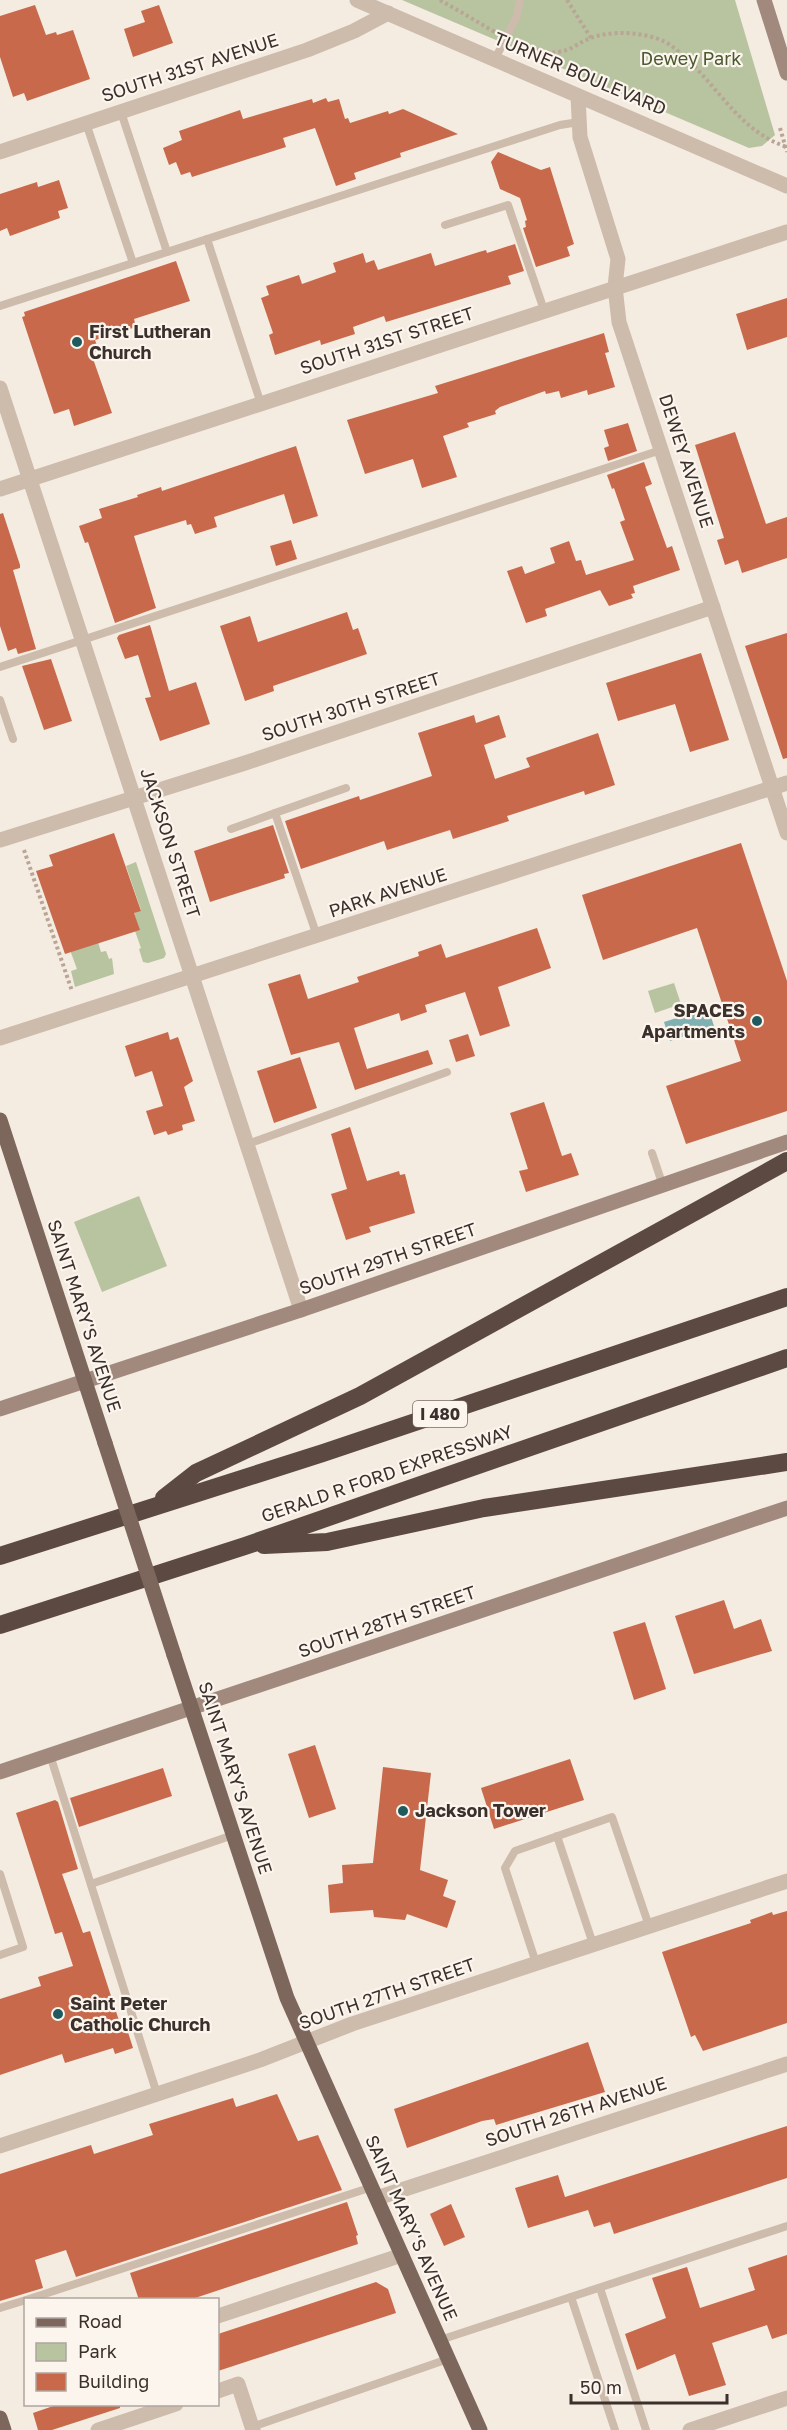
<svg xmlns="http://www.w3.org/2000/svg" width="787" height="2430" viewBox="0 0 787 2430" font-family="'Golos Text',sans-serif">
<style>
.green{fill:#b8c4a0}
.water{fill:#7fb0b2}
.building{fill:#c8694b}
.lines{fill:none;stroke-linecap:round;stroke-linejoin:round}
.path{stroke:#b9a596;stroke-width:4;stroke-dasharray:3 3;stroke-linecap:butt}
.service{stroke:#cdbbac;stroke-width:8}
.minor{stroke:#cdbbac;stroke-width:15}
.tertiary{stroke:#cdbbac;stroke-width:15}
.secondary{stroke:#a18a7d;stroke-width:15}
.primary{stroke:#7d675c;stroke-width:15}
.motorway{stroke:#5c4a42;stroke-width:18}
.primary-bridge{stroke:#7d675c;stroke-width:15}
.poi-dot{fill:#1f5a5e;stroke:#fbf5ee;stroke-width:2}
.labels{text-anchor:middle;stroke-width:4.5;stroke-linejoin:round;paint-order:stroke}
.shield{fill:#fbf5ee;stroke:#756b66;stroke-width:1.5}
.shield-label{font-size:16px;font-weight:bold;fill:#3b302b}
.park-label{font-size:18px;fill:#4a5a2e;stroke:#fbf5ee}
.street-label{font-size:18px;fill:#3b302b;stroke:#fbf5ee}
.poi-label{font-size:18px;font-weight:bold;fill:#3b302b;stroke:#fbf5ee;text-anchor:start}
</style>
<rect width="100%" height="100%" fill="#f4ebe1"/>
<g class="green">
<polygon points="402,0 735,0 775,135 762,146 749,148"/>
<polygon points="136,862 166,954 164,958 148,963 143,962 139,949 141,948 135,931 139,930 134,913 141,910 126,866"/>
<polygon points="98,942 101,952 106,951 109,959 112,958 114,974 75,987 71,971 77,969 70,950"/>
<polygon points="674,983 681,1004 655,1013 648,991"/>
<polygon points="139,1196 167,1266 102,1292 74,1222"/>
</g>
<polygon class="water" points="708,1008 714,1026 670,1041 664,1022"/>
<g class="building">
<polygon points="35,5 46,35 56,32 57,35 73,30 90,79 27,101 24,93 13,97 0,57 0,16"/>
<polygon points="159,5 173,43 133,57 124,29 145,22 141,11"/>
<polygon points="326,98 328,102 339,99 345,119 348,118 350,123 388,111 389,114 403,109 458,134 400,153 401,157 354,173 356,179 336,186 315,128 283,138 286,147 192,177 190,172 181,175 176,162 169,165 163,148 182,140 179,131 240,110 243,119 312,99 313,103"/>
<polygon points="498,152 541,170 550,167 574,244 567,247 570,256 536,267 523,228 526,227 525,221 527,220 520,198 500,189 491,162"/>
<polygon points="59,180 68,208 58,211 60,218 10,236 7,228 0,231 0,194 37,182 38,187"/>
<polygon points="515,244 524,271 508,276 511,284 386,322 384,316 353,327 355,334 321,345 320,340 275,355 269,335 273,333 261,298 269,295 266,286 299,275 302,284 336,272 333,263 363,253 366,263 374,260 378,270 431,253 435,266 479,252 486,250 487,253"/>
<polygon points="176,261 190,301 134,319 136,327 95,340 99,351 91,353 112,413 74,426 69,409 54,414 22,317 25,316 24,312"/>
<polygon points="787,298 787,337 747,350 736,314"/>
<polygon points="604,333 609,352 605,353 615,387 588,395 587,390 561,398 559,391 546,394 545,391 500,407 495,411 496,414 467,423 469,427 443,436 457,477 422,488 413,459 365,474 347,420 438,393 435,386"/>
<polygon points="628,423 637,451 608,461 604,448 609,446 604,430"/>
<polygon points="735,432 766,524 787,517 787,558 742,573 738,560 725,565 717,540 724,538 695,445"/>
<polygon points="296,446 318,516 293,524 284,494 214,517 217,527 195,534 191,524 187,525 186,520 134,536 156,608 115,623 88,542 85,543 79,526 102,518 99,509 138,497 137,495 161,487 162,491"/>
<polygon points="644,462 652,484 645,487 667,548 672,546 680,570 633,586 635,593 631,594 633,598 609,606 600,590 545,609 547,616 526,623 507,571 522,566 525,574 555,563 550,548 569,541 576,561 581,560 586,575 634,560 620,522 625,520 614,488 612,489 607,475"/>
<polygon points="3,513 20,565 20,568 13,570 36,649 18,654 16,648 8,651 0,626 0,514"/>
<polygon points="291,540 297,559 276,566 270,546"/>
<polygon points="347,612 353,630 358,628 367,654 273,686 274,691 245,701 220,626 250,616 258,642"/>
<polygon points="150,625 169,691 196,682 210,724 160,741 145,698 151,697 138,655 125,659 117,638 119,635"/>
<polygon points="787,633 787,758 783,759 745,646"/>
<polygon points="701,653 729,740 690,752 675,704 618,721 606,683"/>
<polygon points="51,659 72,721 44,730 22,666"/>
<polygon points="474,715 476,723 499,715 506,737 484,745 495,779 530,767 526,758 598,733 615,785 585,795 584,791 507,816 509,821 453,839 450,830 387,850 384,841 301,869 285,821 359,796 360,800 432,776 418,733"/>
<polygon points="273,825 289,873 284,874 285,878 210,902 194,851"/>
<polygon points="114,833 141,911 134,913 140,930 65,954 36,871 53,866 49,855"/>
<polygon points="741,843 787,981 787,1111 686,1144 666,1086 741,1061 697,928 603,960 582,895"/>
<polygon points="537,928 551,968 498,987 510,1026 480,1036 465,992 425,1005 427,1012 401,1021 399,1013 354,1028 367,1069 428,1050 433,1064 355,1090 339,1042 291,1055 268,984 300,974 308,999 359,982 357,977 419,956 418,952 441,944 446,958"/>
<polygon points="168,1032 170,1040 178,1037 193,1081 184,1087 195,1121 182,1125 183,1130 168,1135 166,1131 154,1135 146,1111 163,1106 152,1071 135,1077 125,1046"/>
<polygon points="468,1034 475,1056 456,1062 449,1040"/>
<polygon points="300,1057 317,1108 274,1123 257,1071"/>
<polygon points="544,1102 562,1156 571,1153 579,1175 526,1192 519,1171 528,1169 510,1113"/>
<polygon points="350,1127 367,1181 399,1171 400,1175 405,1174 415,1213 369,1227 371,1232 346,1240 331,1194 347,1189 331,1134"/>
<polygon points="724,1600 734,1629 761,1619 772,1651 694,1674 675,1616"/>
<polygon points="645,1622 666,1689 634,1700 613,1632"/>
<polygon points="315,1745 336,1809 309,1818 288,1754"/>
<polygon points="570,1759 584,1800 494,1829 481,1788"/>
<polygon points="383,1767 431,1773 420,1870 448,1880 443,1896 456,1901 447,1928 407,1914 405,1920 374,1917 373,1910 330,1913 328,1885 343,1883 342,1865 373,1863"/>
<polygon points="163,1768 172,1796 79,1827 70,1798"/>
<polygon points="55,1800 58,1802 78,1869 62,1874 83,1933 90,1931 122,2030 127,2029 133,2048 115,2054 113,2048 65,2063 62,2054 0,2075 0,1999 41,1986 38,1977 73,1966 62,1932 55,1934 16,1813"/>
<polygon points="787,1911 787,2023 703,2051 695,2035 691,2037 662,1952 751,1923 750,1920 772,1912 773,1915"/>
<polygon points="588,2042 605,2092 496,2125 494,2119 482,2121 407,2148 394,2109"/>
<polygon points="277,2094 298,2141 318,2135 342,2190 76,2277 66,2250 35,2260 43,2288 0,2301 0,2174 91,2145 94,2154 153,2135 149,2124 233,2098 236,2107"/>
<polygon points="787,2126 787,2178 614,2234 610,2222 594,2227 588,2210 528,2228 515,2188 558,2175 565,2197"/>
<polygon points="347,2202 358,2235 356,2236 358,2244 189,2300 139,2300 130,2273"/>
<polygon points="451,2204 465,2237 444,2246 430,2214"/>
<polygon points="787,2255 787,2334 772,2339 767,2325 712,2343 726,2385 689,2396 675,2354 637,2370 625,2334 666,2318 652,2278 687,2267 700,2308 755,2290 748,2268"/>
<polygon points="376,2282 388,2289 396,2313 218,2371 218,2334"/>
<polygon points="59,2404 120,2404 120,2408 52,2430 38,2430 33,2413"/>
</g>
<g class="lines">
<g class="path">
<polyline points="440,0 495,32"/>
<polyline points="567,0 591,38"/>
<path d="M518,42C530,48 544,54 558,52C571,51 579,42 591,38C611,30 644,32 663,41C674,46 683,56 692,64C723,95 744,133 787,147"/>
<polyline points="780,128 787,152"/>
<polyline points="24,850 72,991"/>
</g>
<g class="service">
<polyline points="495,59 517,16 520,0"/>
<polyline points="121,112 167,252"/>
<polyline points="86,123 133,263"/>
<polyline points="445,225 508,205 544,310"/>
<polyline points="207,239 261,404"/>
<polyline points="0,306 560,125 579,122"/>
<polyline points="0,667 661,450"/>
<polyline points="0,700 13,739"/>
<polyline points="275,813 346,788"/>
<polyline points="231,829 275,813 317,936"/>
<polyline points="248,1144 447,1072"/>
<polyline points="652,1153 663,1186"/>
<polyline points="50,1755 157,2094"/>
<polyline points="557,1836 593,1944"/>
<polyline points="0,1874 23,1947 0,1955"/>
<polyline points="91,1884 233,1835"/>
<polyline points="536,1963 505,1868 515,1851 612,1817 649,1926"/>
<polyline points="600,2288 646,2430"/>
<polyline points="571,2297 615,2430"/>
<polyline points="26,2300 372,2187"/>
<polyline points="0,2308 26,2300"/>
<polyline points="440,2340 787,2226"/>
<polyline points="252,2427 448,2359"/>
</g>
<g class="minor">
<polyline points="578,96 580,137 618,259 615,287 619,322 787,833"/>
<polyline points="0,152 307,50 354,31 388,13"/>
<polyline points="0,388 301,1310"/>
<polyline points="0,840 245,763 713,607"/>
<polyline points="0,2146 260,2060 352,2024 787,1881"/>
<polyline points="377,2198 787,2064"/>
<polyline points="218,2316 402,2255"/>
<polyline points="218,2391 238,2384 253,2430"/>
<polyline points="98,2430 176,2404"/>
<polyline points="690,2430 787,2398"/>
</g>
<g class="tertiary">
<polyline points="357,0 787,186"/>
<polyline points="0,489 787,232"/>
<polyline points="0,1038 787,783"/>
</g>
<g class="secondary">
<polyline points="764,0 787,73"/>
<polyline points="0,1409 301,1310 787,1142"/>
<polyline points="0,1772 787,1508"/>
</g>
<g class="primary">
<polyline points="0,1120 105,1443"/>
<polyline points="174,1655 287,1998 480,2430"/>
<polyline points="0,2418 4,2430"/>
</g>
<g class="motorway">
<polyline points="164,1498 196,1473 360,1396 787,1161"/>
<polyline points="264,1545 327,1542 484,1508 787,1462"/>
<polyline points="0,1556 323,1453 787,1297"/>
<polyline points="0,1625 245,1546 787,1358"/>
</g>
<polyline class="primary-bridge" points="105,1443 174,1655"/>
</g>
<g class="poi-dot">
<circle cx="77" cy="342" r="6"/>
<circle cx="757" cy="1021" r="6"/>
<circle cx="403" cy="1811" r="6"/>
<circle cx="58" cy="2014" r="6"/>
</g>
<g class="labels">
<rect class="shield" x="413" y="1401" width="54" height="26" rx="4.5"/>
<g class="shield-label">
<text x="440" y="1420">I 480</text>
</g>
<g class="park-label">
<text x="691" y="65">Dewey Park</text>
</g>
<g class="street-label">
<text transform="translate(190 68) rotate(-18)" y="6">SOUTH 31ST AVENUE</text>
<text transform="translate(580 74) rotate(23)" y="6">TURNER BOULEVARD</text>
<text transform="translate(387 341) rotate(-18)" y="6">SOUTH 31ST STREET</text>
<text transform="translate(686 461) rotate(72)" y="6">DEWEY AVENUE</text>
<text transform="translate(351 707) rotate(-18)" y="6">SOUTH 30TH STREET</text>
<text transform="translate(170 843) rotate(72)" y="6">JACKSON STREET</text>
<text transform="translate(388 893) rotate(-18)" y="6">PARK AVENUE</text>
<text transform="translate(388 1259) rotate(-19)" y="6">SOUTH 29TH STREET</text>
<text transform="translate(84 1316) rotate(72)" y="6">SAINT MARY'S AVENUE</text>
<text transform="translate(387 1474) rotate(-19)" y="6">GERALD R FORD EXPRESSWAY</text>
<text transform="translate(387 1622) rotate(-19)" y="6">SOUTH 28TH STREET</text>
<text transform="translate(235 1778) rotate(72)" y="6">SAINT MARY'S AVENUE</text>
<text transform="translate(387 1994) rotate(-19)" y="6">SOUTH 27TH STREET</text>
<text transform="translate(576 2112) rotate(-18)" y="6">SOUTH 26TH AVENUE</text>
<text transform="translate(411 2228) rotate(66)" y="6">SAINT MARY'S AVENUE</text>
</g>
<g class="poi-label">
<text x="89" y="338">First Lutheran<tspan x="89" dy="21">Church</tspan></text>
<text x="745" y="1017" text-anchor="end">SPACES<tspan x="745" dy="21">Apartments</tspan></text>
<text x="415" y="1817">Jackson Tower</text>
<text x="70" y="2010">Saint Peter<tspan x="70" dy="21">Catholic Church</tspan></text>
</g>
</g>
<rect x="24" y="2298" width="195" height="108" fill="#fbf5ee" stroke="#aea6a0" stroke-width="1.5"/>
<rect x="36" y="2318" width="30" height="9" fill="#7d675c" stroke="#aea6a0" stroke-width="1.5"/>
<text x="78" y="2328" font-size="18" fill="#3b302b">Road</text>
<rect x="36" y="2343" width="30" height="18" fill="#b8c4a0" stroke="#aea6a0" stroke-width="1.5"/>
<text x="78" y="2358" font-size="18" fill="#3b302b">Park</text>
<rect x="36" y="2373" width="30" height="18" fill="#c8694b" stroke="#aea6a0" stroke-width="1.5"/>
<text x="78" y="2388" font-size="18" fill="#3b302b">Building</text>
<path d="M571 2394v9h156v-9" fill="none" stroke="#3b302b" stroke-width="3"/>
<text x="580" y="2394" font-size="18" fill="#3b302b" stroke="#fbf5ee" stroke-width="4.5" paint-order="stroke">50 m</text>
</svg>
